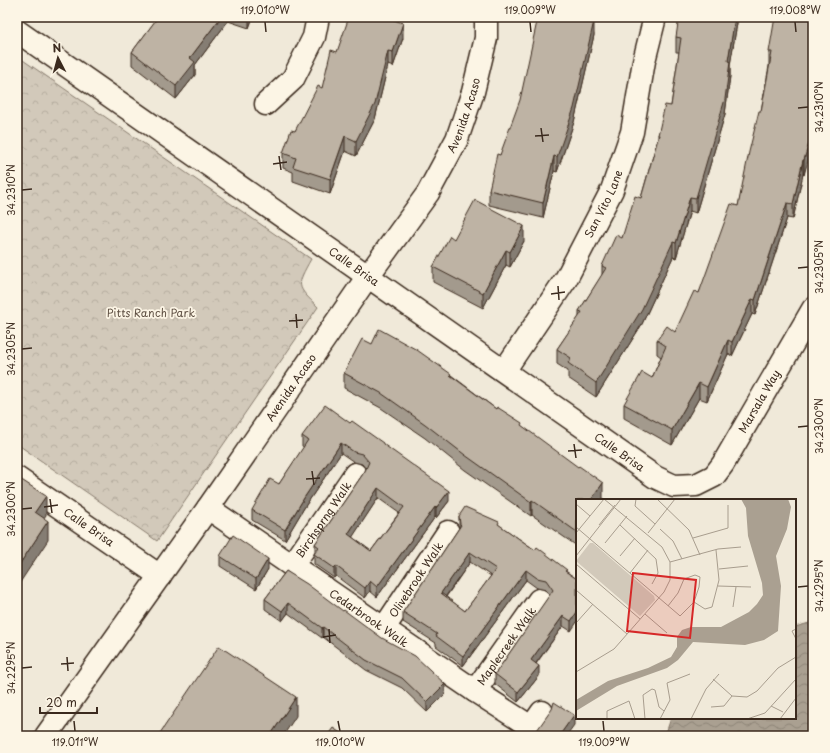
<svg xmlns="http://www.w3.org/2000/svg" width="830" height="753" viewBox="0 0 830 753" font-family="'Playpen Sans',sans-serif">
<style>
.park{fill:url(#park-crowns);stroke:#867a6c}
.water{fill:url(#water-waves);stroke:#7e7163}
.lines{fill:none;stroke-linecap:round;stroke-linejoin:round}
.minor-casing{stroke:#3b2a1e;stroke-width:25}
.minor{stroke:#fcf5e5;stroke-width:22}
.wall{fill:#a39a8d;stroke:#3b2a1e;fill-rule:evenodd}
.shaded-wall{fill:#857d73;stroke:#3b2a1e}
.building{fill:#beb3a4;stroke:#3b2a1e;fill-rule:evenodd}
.ticks{fill:none;stroke:#3b2a1e;stroke-width:1.5}
.labels{text-anchor:middle;stroke-width:3.5;stroke-linejoin:round;paint-order:stroke}
.street-label{font-size:11px;fill:#3b2a1e;stroke:#fcf5e5}
.park-label{font-size:11px;fill:#615245;stroke:#fcf5e5}
.inset-road{fill:none;stroke:#a89d8e;stroke-width:1}
.view{fill:#d62828;fill-opacity:0.15;stroke:#d62828;stroke-width:2}
.inset-edge{fill:none;stroke:#3b2a1e;stroke-width:2}
.neatline{fill:none;stroke:#3b2a1e;stroke-width:1.5}
.ticks-label{font-size:10px;text-anchor:middle;fill:#3b2a1e}
</style>
<defs>
<pattern id="park-crowns" width="20" height="18" patternUnits="userSpaceOnUse"><rect width="20" height="18" fill="#d2c9ba"/><path d="M2 6a3 3 0 1 1 6 0M12 15a3 3 0 1 1 6 0" fill="none" stroke="#b5ad9f"/></pattern>
<pattern id="water-waves" width="16" height="10" patternUnits="userSpaceOnUse"><rect width="16" height="10" fill="#aaa091"/><path d="M0 5q4-4 8 0t8 0" fill="none" stroke="#8c8376"/></pattern>
</defs>
<rect width="100%" height="100%" fill="#f0e9d9"/>
<filter id="ink" filterUnits="userSpaceOnUse"><feTurbulence type="fractalNoise" baseFrequency=".025" numOctaves="2"/><feDisplacementMap in="SourceGraphic" scale="8" xChannelSelector="R" yChannelSelector="G"/><feConvolveMatrix kernelMatrix="1 2 1 2 8 2 1 2 1" color-interpolation-filters="sRGB"/></filter>
<g filter="url(#ink)">
<path class="park" d="M17,56L311,259C296,286 296,286 318,307L157,541L17,444Z"/>
<polygon class="water" points="813,622 813,736 665,736 671,718 795,718 795,627"/>
<g class="lines">
<defs>
<g id="minor">
<path id="s1" d="M17,31L655,477L674,486L696,485L714,476L723,464L813,309"/>
<polyline points="266,104 293,79 314,37 318,17"/>
<path id="s2" d="M504,371L566,279L612,190L632,132L644,61L655,17"/>
<path id="s3" d="M17,478L160,576"/>
<path id="s4" d="M208,508L475,691L531,727"/>
<path id="s5" d="M292,566L355,474"/>
<path id="s6" d="M384,628L448,532"/>
<path id="s7" d="M475,691L539,600"/>
<path id="s8" d="M46,736L208,508L368,276L428,193L457,139L473,92L486,38V17"/>
<polyline points="525,736 542,712"/>
</g>
</defs>
<use href="#minor" class="minor-casing"/>
<use href="#minor" class="minor"/>
</g>
<g class="wall">
<polygon points="52,17 60,17 57,20"/>
<polygon points="156,17 253,17 249,28 228,21 195,65 195,75 176,99 132,65 132,52 156,20"/>
<polygon points="737,17 737,23 730,65 730,76 725,114 696,213 690,211 676,258 673,257 642,324 596,397 568,378 568,371 557,364 557,349 579,317 579,311 602,275 602,266 622,238 641,198 658,138 658,135 671,106 679,52 676,52 676,37"/>
<polygon points="813,17 804,175 803,174 793,219 787,218 755,315 752,314 732,356 728,354 707,401 699,398 672,445 624,418 624,404 652,378 661,357 657,354 657,340 675,332 699,293 738,206 761,111 769,66 769,52"/>
<polygon points="590,20 594,35 574,122 557,172 554,171 543,218 489,205 489,190 500,155"/>
<polygon points="403,38 393,67 388,65 375,119 356,156 345,151 330,194 293,181 293,172 283,168 283,153 295,131 322,88 337,52"/>
<polygon points="454,239 524,241 510,267 506,265 483,308 433,282 433,267"/>
<polygon points="372,344 451,375 496,409 522,426 603,498 602,500 577,500 577,546 532,515 531,516 465,470 425,438 381,408 344,388 344,373"/>
<path d="M350,423L383,445L449,501L436,518L435,517L377,597L370,591L365,598L336,576L334,578L314,564V554L315,552V544L365,471L366,469L362,464L354,462L341,453L304,508L285,540L252,520V510L279,484L304,447L302,446V436ZM378,498L399,513L371,551L352,537Z"/>
<path d="M459,516L499,525L577,579L571,631L563,626L536,664L539,676L518,702L495,684V674L550,595L546,590L537,588L526,580L463,666L436,646V643L403,622V612L459,528ZM470,562L491,576L465,611L446,597Z"/>
<polygon points="220,556 268,569 256,589 220,566"/>
<polygon points="286,571 445,694 427,712 402,688 366,670 323,637 322,638 288,613 282,621 265,609 265,599"/>
</g>
<g class="shaded-wall">
<polygon points="221,17 228,17 228,21 195,65 195,75 176,99 176,86 190,58"/>
<polygon points="249,17 253,17 249,28"/>
<polygon points="587,17 591,17 587,34"/>
<polygon points="735,17 737,17 737,23 730,65 730,76 725,114 696,213 696,198 728,61"/>
<polygon points="594,21 594,35 574,122 557,172 557,157"/>
<polygon points="403,23 403,38 393,67 393,52"/>
<polygon points="388,51 388,65 375,119 356,156 356,141"/>
<polygon points="813,129 813,143 804,175 804,160"/>
<polygon points="345,136 345,151 330,194 330,179"/>
<polygon points="554,156 554,171 543,218 543,203"/>
<polygon points="803,160 803,174 793,219 793,204"/>
<polygon points="690,197 690,211 676,258 676,243"/>
<polygon points="787,203 787,218 755,315 755,300"/>
<polygon points="524,226 524,241 510,267 510,252"/>
<polygon points="673,242 673,257 642,324 596,397 596,383"/>
<polygon points="506,250 506,265 483,308 483,293"/>
<polygon points="752,299 752,314 732,356 732,342"/>
<polygon points="728,340 728,354 707,401 707,387"/>
<polygon points="699,383 699,398 672,445 672,430"/>
<polygon points="341,443 341,453 304,508 285,540 285,530 304,498"/>
<polygon points="603,483 603,498 602,500 591,500"/>
<polygon points="378,488 378,498 348,544 348,534"/>
<polygon points="449,491 449,501 436,518 436,508"/>
<polygon points="46,496 46,515 35,531 35,512"/>
<polygon points="532,500 532,515 531,516 531,502"/>
<polygon points="435,507 435,517 377,597 377,587"/>
<polygon points="48,521 48,540 17,587 17,568"/>
<polygon points="470,552 470,562 441,603 441,593"/>
<polygon points="268,559 268,569 256,589 256,579"/>
<polygon points="336,566 336,576 334,578 334,568"/>
<polygon points="526,570 526,580 463,666 463,656"/>
<polygon points="370,581 370,591 365,598 365,588"/>
<polygon points="288,603 288,613 282,621 282,611"/>
<polygon points="577,612 577,622 571,631 571,621"/>
<polygon points="563,616 563,626 531,670 531,660"/>
<polygon points="323,627 323,637 322,638 322,628"/>
<polygon points="539,666 539,676 518,702 518,692"/>
<polygon points="445,684 445,694 427,712 427,702"/>
<polygon points="296,697 296,716 283,736 270,736"/>
<polygon points="574,715 574,725 566,736 559,736"/>
</g>
<g class="building">
<polygon points="158,17 221,17 190,58 195,62 176,86 132,52"/>
<polygon points="349,17 385,17 403,23 393,52 388,51 375,104 356,141 345,136 330,179 293,167 296,158 283,153 291,130 295,131 318,86 322,88 331,50 337,52"/>
<polygon points="538,17 587,17 587,19 594,21 574,108 557,157 554,156 543,203 489,190 497,154 500,155 520,100"/>
<polygon points="679,17 735,17 728,61 730,62 725,99 696,198 690,197 676,243 673,242 642,309 596,383 568,363 571,358 557,349 582,312 579,311 606,268 602,266 616,235 622,238 635,196 641,198 659,135 658,135 665,105 671,106 681,38 676,37"/>
<polygon points="775,17 813,17 813,129 804,160 803,160 793,204 787,203 755,300 752,299 732,342 728,340 707,387 699,383 672,430 624,404 642,372 652,378 666,346 657,340 667,326 675,332 694,291 699,293 731,204 738,206 749,152 759,111 761,111 772,52 769,52"/>
<polygon points="475,200 524,226 510,252 506,250 483,293 433,267 450,236 454,239"/>
<polygon points="379,329 417,350 451,374 450,375 496,409 497,407 522,423 521,425 578,467 579,466 603,483 591,500 577,500 577,532 532,500 531,502 465,455 425,424 381,393 344,373 362,339 372,344"/>
<path d="M325,405L350,423L352,421L383,443V444L449,491L436,508L435,507L377,587L370,581L365,588L336,566L334,568L314,554L319,547L315,544L365,471L369,462L362,454L354,452L341,443L304,498L285,530L252,510L270,479L279,484L308,440L302,436ZM378,488L404,507L371,551L348,534Z"/>
<polygon points="17,477 46,496 35,512 48,521 17,568"/>
<path d="M465,507L499,522L498,524L535,550L537,547L567,570L565,571L577,579V612L571,621L563,616L531,660L539,666L518,692L495,674L553,590L546,580L537,578L526,570L463,656L436,636L437,634L403,612L461,525L460,524L459,516ZM470,552L496,569L465,611L441,593Z"/>
<polygon points="233,535 268,559 256,579 220,556"/>
<polygon points="286,571 307,584 343,611 344,610 382,638 415,656 445,684 427,702 402,678 366,660 323,627 322,628 288,603 282,611 265,599"/>
<polygon points="219,646 296,697 270,736 158,736"/>
<polygon points="554,702 574,715 559,736 532,736 535,733 552,709"/>
<polygon points="333,728 345,736 327,736"/>
</g>
</g>
<path class="ticks" d="M265,22L266,32M530,22L531,32M795,22L796,32M798,108L808,107M541,128L543,142M535,136L549,135M279,156L281,170M273,164L287,162M22,190L32,189M798,268L808,267M558,286L559,300M551,294L565,292M296,314L297,328M289,321L303,320M22,349L32,348M798,427L808,426M574,444L576,458M568,451L582,450M312,471L314,485M306,479L320,478M50,499L52,513M44,507L58,505M22,509L32,508M798,587L808,586M329,629L330,643M323,637L336,635M67,657L68,671M61,664L74,663M22,668L32,667M74,721L75,731M338,721L340,731M603,721L604,731"/>
<g class="labels">
<g class="street-label">
<text dy="4" stroke="none"><textPath href="#s8" startOffset="750">Avenida Acaso</textPath></text>
<text dy="4" stroke="none"><textPath href="#s2" startOffset="195">San Vito Lane</textPath></text>
<text dy="4" stroke="none"><textPath href="#s1" startOffset="411">Calle Brisa</textPath></text>
<text dy="4" stroke="none"><textPath href="#s8" startOffset="426">Avenida Acaso</textPath></text>
<text dy="4" stroke="none"><textPath href="#s1" startOffset="929">Marsala Way</textPath></text>
<text dy="4" stroke="none"><textPath href="#s1" startOffset="735">Calle Brisa</textPath></text>
<text dy="4" stroke="none"><textPath href="#s5" startOffset="56">Birchsprng Walk</textPath></text>
<text dy="4" stroke="none"><textPath href="#s3" startOffset="87">Calle Brisa</textPath></text>
<text dy="4" stroke="none"><textPath href="#s6" startOffset="58">Olivebrook Walk</textPath></text>
<text dy="4" stroke="none"><textPath href="#s4" startOffset="195">Cedarbrook Walk</textPath></text>
<text dy="4" stroke="none"><textPath href="#s7" startOffset="55">Maplecreek Walk</textPath></text>
</g>
<g class="park-label">
<text x="151" y="317">Pitts Ranch Park</text>
</g>
</g>
<g transform="translate(576 499)">
<rect width="220" height="220" fill="#f0e9d9"/>
<path d="M14,44H17L78,97L79,101L64,117L0,62Z" fill="#d2c9ba"/>
<path d="M165,0H212L215,8L211,30L200,57L205,87L202,132L188,141L169,146L117,143L102,161L91,169L41,187L0,212V201L32,182L72,169L95,158L101,148V138L106,131L115,128H145L173,113L181,105L187,96L186,84L172,37L170,9Z" fill="#aaa091"/>
<path class="inset-road" d="M60,0L59,7L79,25M81,0L113,31L124,56M0,5L14,17M23,26L39,6M44,26L80,60L82,74L76,85M0,28L103,116L104,117L118,103L123,88L124,78L119,76L108,80L102,94L92,107M84,30L97,42L106,60M0,34L28,0M72,34L99,0M117,39L152,29V6M29,44L51,17M0,57L45,0M44,57L59,39M94,63L142,50L165,48M0,65L64,120M143,70L172,67M54,74L72,51M142,87L175,88M0,91L51,135M118,103L129,110L136,108L143,81L140,51M157,108L160,88M69,115L91,134M0,124L17,105M220,130L216,132L220,140M0,173L38,150L88,93L94,81V63L86,48L28,0M137,180L156,197L171,198L181,192L202,169L220,158M195,207L207,213M135,208L148,207L156,197M31,220V212L53,202L59,220M69,220L67,196L76,190L79,191L83,208L88,212M84,220L94,201L91,184L114,175M115,220L130,190L143,175M171,220L189,214L220,180M204,220L220,199"/>
<path class="view" d="M57,74L120,81L114,139L51,132Z"/>
<rect width="220" height="220" class="inset-edge"/>
</g>
<rect width="830" height="753" fill="none" stroke="#fcf5e5" stroke-width="44"/>
<g transform="translate(58 58) rotate(354)" stroke="#fcf5e5" stroke-width="3" paint-order="stroke">
<path d="M0-3L7 15L0 10L-7 15Z" fill="#3b2a1e"/>
<text y="-6" font-size="11" font-weight="bold" text-anchor="middle" fill="#3b2a1e">N</text>
</g>
<path d="M40 707v6h57v-6" fill="none" stroke="#3b2a1e" stroke-width="2"/>
<text x="46" y="707" font-size="12" fill="#3b2a1e" stroke="#fcf5e5" stroke-width="3" paint-order="stroke">20 m</text>
<rect x="22" y="22" width="786" height="709" class="neatline"/>
<g class="ticks-label">
<text x="265" y="14">119.010°W</text>
<text x="530" y="14">119.009°W</text>
<text x="795" y="14">119.008°W</text>
<text transform="translate(819 107) rotate(-90)" y="4">34.2310°N</text>
<text transform="translate(11 190) rotate(-90)" y="4">34.2310°N</text>
<text transform="translate(819 267) rotate(-90)" y="4">34.2305°N</text>
<text transform="translate(11 349) rotate(-90)" y="4">34.2305°N</text>
<text transform="translate(819 426) rotate(-90)" y="4">34.2300°N</text>
<text transform="translate(11 509) rotate(-90)" y="4">34.2300°N</text>
<text transform="translate(819 586) rotate(-90)" y="4">34.2295°N</text>
<text transform="translate(11 668) rotate(-90)" y="4">34.2295°N</text>
<text x="75" y="746">119.011°W</text>
<text x="340" y="746">119.010°W</text>
<text x="604" y="746">119.009°W</text>
</g>
</svg>
